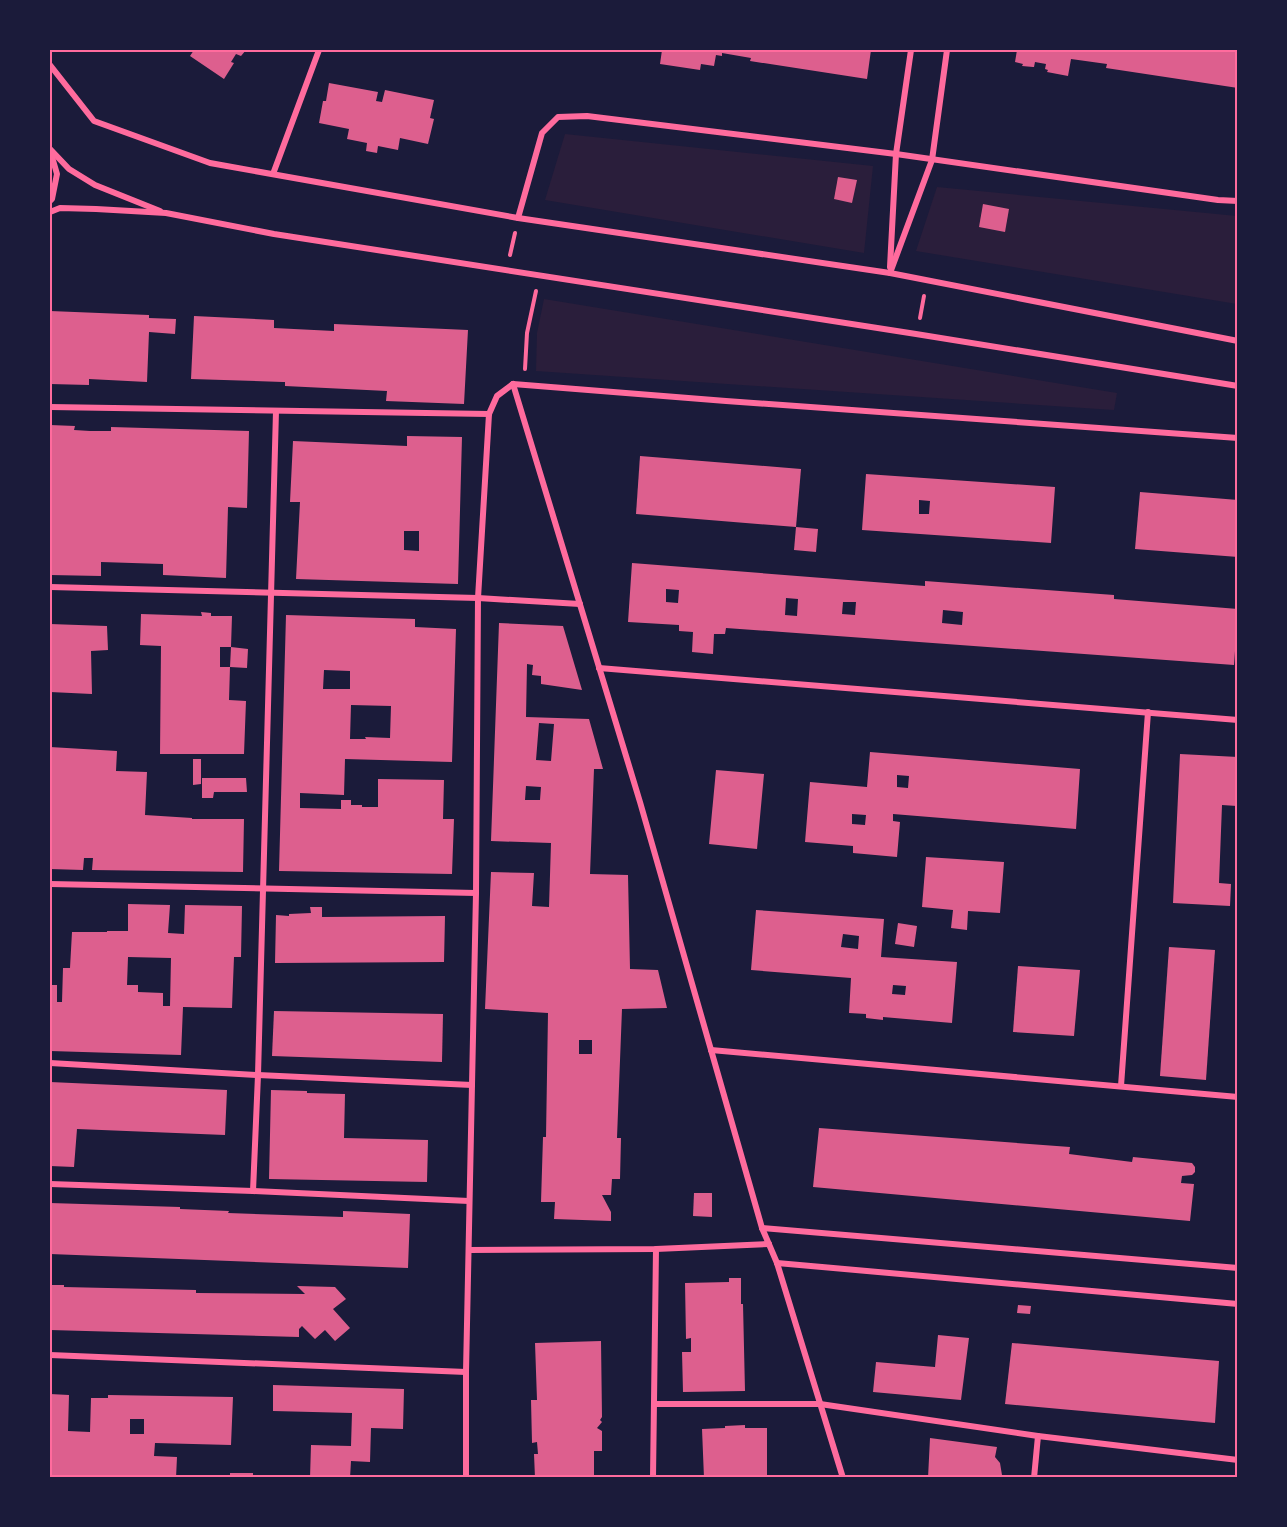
<svg xmlns="http://www.w3.org/2000/svg" width="1287" height="1527" viewBox="0 0 1287 1527" font-family="Literata,serif">
<style>
.green{fill:#2a1e3b}
.building{fill:#dd5f8e;fill-rule:evenodd}
.lines{fill:none;stroke-linecap:round;stroke-linejoin:round}
.path{stroke:#ff6b9d;stroke-width:4}
.minor{stroke:#ff6b9d;stroke-width:6}
.neatline{fill:none;stroke:#ff6b9d;stroke-width:2}
</style>
<rect width="100%" height="100%" fill="#1b1b3a"/>
<g class="green">
<polygon points="565,134 873,166 864,253 545,200"/>
<polygon points="937,187 1237,216 1237,304 916,251"/>
<polygon points="544,299 1117,393 1114,410 536,371 537,333"/>
</g>
<g class="building">
<polygon points="194,50 246,50 241,56 236,54 231,62 234,63 224,79 190,56"/>
<polygon points="662,50 871,50 867,79 750,61 751,58 722,53 722,56 716,55 714,66 701,64 700,70 660,64"/>
<polygon points="1017,50 1238,50 1238,88 1106,68 1107,64 1071,59 1068,76 1047,72 1048,70 1045,69 1046,64 1035,62 1034,67 1033,67 1022,66 1023,64 1015,62"/>
<polygon points="329,83 378,92 376,101 382,102 385,90 434,100 430,118 434,119 428,144 400,138 398,150 378,146 377,153 366,151 367,143 347,139 349,129 319,123 323,101 326,101"/>
<polygon points="838,177 857,180 852,203 834,199"/>
<polygon points="983,204 1009,209 1005,232 979,227"/>
<polygon points="50,311 149,315 149,318 176,319 175,334 149,332 147,382 89,379 89,385 50,384"/>
<polygon points="194,316 274,320 274,328 334,331 334,324 468,330 464,404 386,401 387,391 285,386 285,382 283,382 191,379"/>
<polygon points="50,425 75,426 74,430 90,431 111,431 111,427 249,431 247,508 228,507 226,578 163,575 163,564 101,562 101,576 50,575"/>
<path d="M407,436L462,437L458,584L296,579L300,502H290L293,441L407,446ZM404,531H419V551L404,550Z"/>
<polygon points="640,456 801,469 796,527 636,514"/>
<path d="M866,474L1055,487L1051,543L862,530ZM919,500L930,501L929,514H919Z"/>
<polygon points="1140,492 1238,500 1238,557 1135,549"/>
<polygon points="796,527 818,529 816,552 794,550"/>
<path d="M632,563L925,586V581L1114,595V599L1238,609L1234,665L726,628L725,634H714L713,654L692,652L693,632L679,631V625L628,622ZM666,589L679,590L678,603L666,602ZM786,598L798,599L797,616L785,615ZM843,602H856L855,615L842,614ZM943,610L963,612L962,625L942,623Z"/>
<polygon points="201,612 211,613 211,616 232,616 231,647 248,649 247,668 230,667 231,647 220,647 220,667 230,667 229,700 246,701 244,754 160,754 161,646 140,645 141,614 202,616"/>
<path d="M286,615L415,619V627L456,629L452,762L345,759L344,795L300,793V808L341,809V800H351V805H362V807H378V779L444,780L443,819H454L452,874L279,871ZM324,670L350,671V689H323ZM351,705L391,706L390,738L365,737L366,739H350Z"/>
<path d="M499,623L563,626L582,690L541,684V676L532,675L533,665L527,664L526,717L589,719L603,769H594L590,874L628,875L630,969L658,970L667,1008L622,1009L617,1138H621L620,1179H612L611,1195H602L611,1212V1221L554,1219L555,1202H541L543,1137H546L548,1013L485,1009L491,872L534,873L532,906L549,907L551,843L491,841ZM539,723L554,724L551,761L536,760ZM526,786L541,787L540,800H525ZM579,1040H592V1054H579Z"/>
<polygon points="50,624 107,626 108,650 91,651 92,694 50,692"/>
<polygon points="50,747 117,751 116,771 147,772 145,815 192,818 192,819 244,819 243,872 92,870 93,858 84,858 83,870 50,869"/>
<path d="M870,752L1080,769L1076,829L893,814V821L900,822L897,857L853,853V846L805,842L810,782L867,787ZM897,775L909,776L908,788L897,787ZM852,814L866,815L865,825L852,824Z"/>
<polygon points="1180,754 1238,757 1237,806 1222,805 1219,883 1231,884 1230,906 1173,903"/>
<polygon points="193,759 201,759 201,784 193,785"/>
<polygon points="716,770 764,774 757,849 709,844"/>
<polygon points="202,778 246,778 247,792 214,792 213,798 202,798"/>
<polygon points="926,857 1004,862 1000,913 968,911 967,930 951,928 953,910 922,907"/>
<path d="M128,904L170,905L168,933L184,934L185,905L242,906L241,957H234L232,1008L183,1007L181,1055L50,1051V985H57V1002H62L63,968H70L72,932H107V931H128ZM128,957L171,958L170,1006H163V993L138,992V985H127Z"/>
<polygon points="310,907 322,907 322,917 445,916 444,962 275,963 276,915 289,916 289,914 311,913"/>
<path d="M756,910L884,919L881,957L957,962L952,1023L883,1017V1020L866,1018V1014L849,1013L851,978L751,970ZM843,934L859,936L858,949L841,947ZM893,985L906,986L905,995L892,994Z"/>
<polygon points="898,923 917,926 914,947 895,944"/>
<polygon points="1169,947 1215,950 1206,1080 1160,1076"/>
<polygon points="1018,966 1080,970 1074,1036 1013,1032"/>
<polygon points="274,1011 443,1014 442,1062 272,1056"/>
<polygon points="50,1082 227,1090 225,1135 77,1129 74,1167 50,1166"/>
<polygon points="271,1090 307,1091 307,1093 345,1094 344,1138 428,1140 427,1182 269,1179"/>
<polygon points="819,1128 1070,1147 1069,1154 1132,1162 1133,1157 1192,1163 1195,1167 1195,1172 1192,1175 1182,1176 1181,1183 1194,1184 1190,1221 813,1187"/>
<polygon points="694,1193 712,1193 712,1217 693,1216"/>
<polygon points="50,1203 180,1207 180,1209 229,1211 228,1213 343,1217 343,1211 410,1214 408,1268 50,1254"/>
<polygon points="729,1278 741,1278 741,1304 743,1304 745,1391 683,1392 682,1352 691,1352 691,1338 686,1339 685,1283 729,1282"/>
<polygon points="50,1285 64,1285 64,1287 196,1290 196,1293 305,1294 297,1286 335,1287 346,1299 333,1309 350,1328 335,1341 325,1330 315,1339 302,1326 299,1329 299,1337 50,1330"/>
<polygon points="1018,1305 1031,1306 1030,1314 1017,1313"/>
<polygon points="938,1335 969,1338 961,1400 873,1392 876,1362 935,1367"/>
<polygon points="601,1341 602,1417 600,1420 602,1422 597,1428 602,1431 602,1451 594,1451 594,1478 535,1478 534,1454 538,1454 537,1442 532,1443 531,1400 537,1400 535,1343"/>
<polygon points="1012,1343 1219,1361 1215,1423 1005,1404"/>
<polygon points="273,1385 404,1389 403,1429 371,1428 370,1462 351,1461 350,1478 310,1478 311,1445 351,1446 352,1413 273,1411"/>
<path d="M50,1394L69,1395L68,1431L90,1432L91,1398H108V1395L233,1397L231,1445L155,1443L154,1456L177,1457L176,1478H50ZM130,1419H144V1434H130Z"/>
<polygon points="745,1425 745,1428 767,1428 767,1478 704,1478 702,1429 725,1428 725,1426"/>
<polygon points="930,1438 997,1447 995,1457 1000,1463 1002,1475 1000,1478 928,1478"/>
<rect x="230" y="1473" width="23" height="5"/>
</g>
<g class="lines">
<g class="path">
<polyline points="510,255 515,233"/>
<polyline points="920,318 924,296"/>
<polyline points="525,369 527,333 536,291"/>
</g>
<g class="minor">
<polyline points="50,65 94,121 210,163 518,218 890,273 1238,341"/>
<polyline points="50,149 69,169 95,185 160,211"/>
<polyline points="273,174 319,50"/>
<polyline points="50,201 52,199 57,174 50,150"/>
<polyline points="50,212 60,208 96,209 166,213 274,234 916,334 1238,386"/>
<polyline points="518,218 542,133 558,117 587,116 896,154 1218,200 1238,201"/>
<polyline points="890,267 896,154 911,50"/>
<polyline points="890,273 932,160 947,50"/>
<polyline points="513,384 640,802 762,1228 777,1263 843,1478"/>
<polyline points="513,384 726,401 1238,438"/>
<polyline points="50,407 489,414"/>
<polyline points="50,587 478,598 580,604"/>
<polyline points="599,668 1238,720"/>
<polyline points="50,884 476,893"/>
<polyline points="711,1050 1238,1097"/>
<polyline points="50,1063 258,1075 472,1085"/>
<polyline points="1121,1086 1148,712"/>
<polyline points="50,1184 253,1191 469,1201"/>
<polyline points="253,1191 258,1075 276,411"/>
<polyline points="762,1228 1238,1268"/>
<polyline points="469,1250 656,1249 769,1244"/>
<polyline points="777,1263 1238,1304"/>
<polyline points="50,1355 466,1372"/>
<polyline points="655,1404 820,1404 1038,1436 1238,1460"/>
<polyline points="466,1478 466,1372 476,893 478,598 489,414 497,396 513,384"/>
<polyline points="653,1478 656,1249"/>
<polyline points="1034,1478 1038,1436"/>
</g>
</g>
<rect width="1287" height="1527" fill="none" stroke="#1b1b3a" stroke-width="102"/>
<rect x="51" y="51" width="1185" height="1425" class="neatline"/>
</svg>
